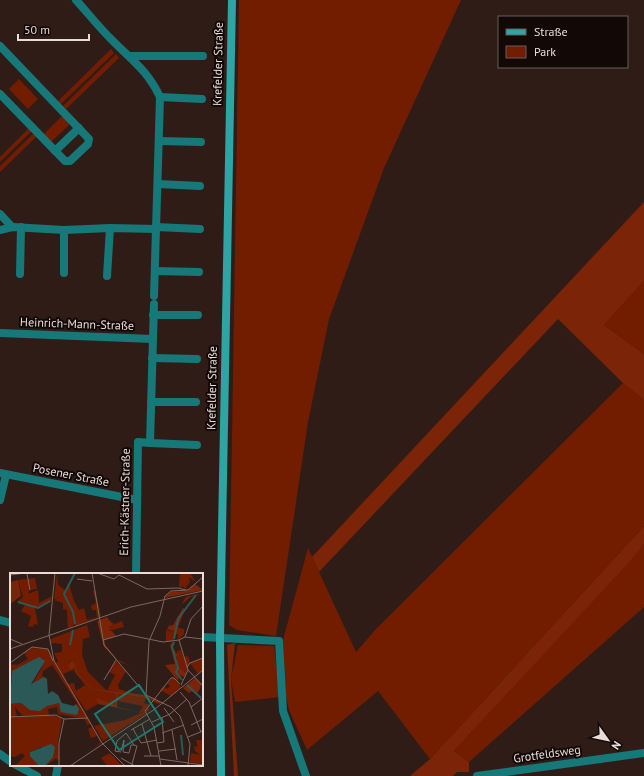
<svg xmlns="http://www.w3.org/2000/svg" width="644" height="776" viewBox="0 0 644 776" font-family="'PT Sans',sans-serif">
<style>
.green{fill:#721d00}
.forest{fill:#7b2407}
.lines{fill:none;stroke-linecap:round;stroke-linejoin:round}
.street{stroke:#167878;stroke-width:8}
.secondary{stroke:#2ea5a4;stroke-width:8}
.labels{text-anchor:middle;stroke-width:4;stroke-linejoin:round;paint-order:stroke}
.street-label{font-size:12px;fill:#e9dbd7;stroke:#120907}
.inset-river{fill:none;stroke:#2b5958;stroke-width:2}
.inset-road{fill:none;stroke:#7a6864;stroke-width:1}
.view{fill:#1a7b73;fill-opacity:0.15;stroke:#1a7b73;stroke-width:2}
.inset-edge{fill:none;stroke:#e9dbd7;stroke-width:2}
</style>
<rect width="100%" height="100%" fill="#301c17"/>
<g class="green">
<polygon points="239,0 461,0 384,168 329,319 308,422 276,636 237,630 229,625"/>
<polygon points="111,49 114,53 61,104 58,101"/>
<polygon points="116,54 119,58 66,109 63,106"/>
<polygon points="19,79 38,99 28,109 9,89"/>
<polygon points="63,115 71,123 51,142 44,134"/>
<polygon points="29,128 32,131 0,162 0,157"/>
<polygon points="34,133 37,136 0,172 0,166"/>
<polygon points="644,281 644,354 604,325"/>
<polygon points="623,383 644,400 644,526 430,759 378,691 307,750 289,710 286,696 283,640 308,548 356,652 377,628"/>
<polygon points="644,544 644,607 469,762 454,751"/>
<polygon points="238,645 274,646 280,697 235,702 231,679"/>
</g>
<g class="forest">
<polygon points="644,202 644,281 604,325 644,354 644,400 623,383 558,319 319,572 312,557"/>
<polygon points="644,526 644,544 631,560 454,751 469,762 469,772 457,772 453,776 410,776 430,759"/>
<polygon points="235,643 231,679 238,776 234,776 227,645"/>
</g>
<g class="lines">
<g class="street">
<polyline points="0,46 89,139 88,144 70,161 65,161 0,94"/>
<polyline points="131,56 203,56"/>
<polyline points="160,97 202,99"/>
<polyline points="159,141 201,142"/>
<polyline points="55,151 79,128"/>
<polyline points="158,184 200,186"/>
<polyline points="0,214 12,227"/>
<polyline points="156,227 200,229"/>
<path d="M0,230L12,227L64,230L110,228L156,229L160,97C147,69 129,58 109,37C97,25 87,12 76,0"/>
<polyline points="155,271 199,272"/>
<polyline points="64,273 64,230"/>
<polyline points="20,274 21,227"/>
<polyline points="107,276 110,228"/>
<polyline points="154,296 156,229"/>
<polyline points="153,315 198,315"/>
<polyline points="0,333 153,339"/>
<polyline points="152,358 197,359"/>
<polyline points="151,402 196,402"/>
<polyline points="150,443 197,445"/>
<polyline points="0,473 137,500"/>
<polyline points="0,500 6,475"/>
<polyline points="136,574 138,442 150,443 154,304"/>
<polyline points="0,620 11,623"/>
<polyline points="202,637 279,641 283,711 306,776"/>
<polyline points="0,754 11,762"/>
<polyline points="16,765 37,776"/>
<polyline points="56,776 58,765"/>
<polyline points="477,776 644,753"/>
</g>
<polyline class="secondary" points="221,776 220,638 232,0"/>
</g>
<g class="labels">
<g class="street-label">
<text transform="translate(218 64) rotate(-89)" y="4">Krefelder Straße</text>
<text transform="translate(77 324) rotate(2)" y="4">Heinrich-Mann-Straße</text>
<text transform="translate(212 388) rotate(-89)" y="4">Krefelder Straße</text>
<text transform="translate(71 475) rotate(11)" y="4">Posener Straße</text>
<text transform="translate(125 502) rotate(-89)" y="4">Erich-Kästner-Straße</text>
<text transform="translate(547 754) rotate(-8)" y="4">Grotfeldsweg</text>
</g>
</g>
<g transform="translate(10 573)">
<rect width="193" height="193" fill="#301c17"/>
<path d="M47,0L48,12L55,17L53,21L63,40L64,52L58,56L57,37L53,36V30L44,27L50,24L44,26ZM170,0H180L186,9L179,4L180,9L175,16L173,13L169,15ZM25,5L27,16L20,17L18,21L28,17L29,30L42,23L41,29L25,35L28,52L24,51L23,54L18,53L21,43L11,38L15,32L7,29L13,24L8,7ZM59,11L64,28L69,37L74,35L77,47L87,44L86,37H82L81,33L86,30L83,18L85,17L91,43L65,53L64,40L55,20ZM89,47L77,52L80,64L73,66L72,82L78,99L97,118L105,102L99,99L106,88L116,98L108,112L109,116L135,124L87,117L83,116L69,101L63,87L58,90L82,117L106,121L105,131L87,126L88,131L76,138L60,113L79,146L91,170L90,171L81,177L90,170L87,163L81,165L78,156L82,154L81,151L77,152L75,146L48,141L47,134L38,136L39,142L13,143L5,134L7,144H0V131L11,130L16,133L49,130L51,136L68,140L67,130L42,92L33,98L32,103L34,104L22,111L33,93L4,97L2,100L4,105L0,108V91L7,92L18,86L14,80L20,75L38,76L46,90L48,88L44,80L52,79V71L41,70V66ZM63,97L75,112L66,118L64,110L58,111L53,101ZM100,47L104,51L112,48L114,54L99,58V54L103,52ZM166,54L174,56V61L168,67V62L164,60V67L156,69V57L165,59ZM171,77L173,84L178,83L180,90L193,85V97L188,101L180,90L176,100L166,91L167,78ZM164,104L171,114L161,123L150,117L154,113L157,116L160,113L157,110ZM108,121L136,125L134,130L140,132L138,135L140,138L129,140L133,133L108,128ZM135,138L136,141L93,168L84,153L115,147ZM43,142L52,145L48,169L50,187L45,186L35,193L43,180L31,174L20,179L29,193L6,192L15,183L12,180L5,184L0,183V145ZM186,167H193V191L180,189L181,180L190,182L185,178L184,173L188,174ZM100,180L110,191L114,193H98L91,185Z" fill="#721d00" fill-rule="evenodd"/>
<path d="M8,7L11,23L0,31V9ZM185,11L193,17L154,25L160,19L177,18ZM193,20L180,24L171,32L159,53L163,52L173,35L175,36L166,59L157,56L176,24ZM97,44L103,52L99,54V58H102L106,63L94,67L96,73L108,87L121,93L110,89L94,74L87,48ZM164,68L162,73L168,83L165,85L166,91L176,100L174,104L169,102L168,108L155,92L165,91L160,72ZM63,87L69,101L83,116L135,122L151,129L149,131L136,125L108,121L107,134L129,139L88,131L86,125L105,131L106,121L82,117L67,101L64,95L60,97L58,91ZM185,105L191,111L190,116L186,121L182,118L179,120L173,115Z" fill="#7b2407"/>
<path d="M29,84L35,88L21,111L34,104L37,106L38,121L42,118L48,122L52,130L64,133L66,131L69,136L67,142L51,139L49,130L37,133L30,138L20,137L11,130L0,131L2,98ZM41,171L45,174L43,184L35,193H29L20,183V179Z" fill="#2b5958"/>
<path class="inset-river" d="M8,29L28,35L40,28M65,51L63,39L54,21L65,0M164,66L168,46L186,22M164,69L162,74L168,95L166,99L172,107M60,72L63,57M177,112L191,125M171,162L173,182"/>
<path class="inset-road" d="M45,0L39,62L44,88L92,170L115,193M82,0L94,72L136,122M87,0L104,6L109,2L137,16L168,15L176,17M17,1L20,17M0,2L15,0M67,6L82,8M175,64L181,46L193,33M0,66L12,71M93,67L114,61L153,69L169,67L178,97L193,113M169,67L175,64L193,66M0,76L121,34L193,18M0,90L22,74L38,76L43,88M177,94L180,90L193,85M94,107L106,87M171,112L178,97M170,119L179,129L191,159M181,134L193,125M154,135L164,149M0,144L46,142L54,146L78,145M142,149L160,141L177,126M132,151L141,183M181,152L193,146M123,156L131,170L147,167M121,157L140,146M162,157L167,187M152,160L174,152M178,164L193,158M147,170L154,169L152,145M149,178L166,176M111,179L105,178L107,168L116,160L124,172H121L119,180L113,179L114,167L111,178M134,183H150M111,185L125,193M150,186L193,192M122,191L127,173L124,172M49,193V170L54,146M60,193L145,136L193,97M151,193L144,154L135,138L161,105H164L170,111M178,193L180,171L170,143L161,134L136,122L139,68L150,43L155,23L161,18L178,17L193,4"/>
<path class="view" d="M129,112L153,149L109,177L85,141Z"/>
<rect width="193" height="193" class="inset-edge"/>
</g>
<rect x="498" y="16" width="130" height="52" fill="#120907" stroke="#685d5a"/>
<rect x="506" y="29" width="20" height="6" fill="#2ea5a4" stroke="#685d5a"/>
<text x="534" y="36" font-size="12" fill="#e9dbd7">Straße</text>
<rect x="506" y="46" width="20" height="12" fill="#721d00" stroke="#685d5a"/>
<text x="534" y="56" font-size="12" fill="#e9dbd7">Park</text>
<g transform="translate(608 740) rotate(123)" stroke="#120907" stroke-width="3" paint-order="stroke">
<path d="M0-3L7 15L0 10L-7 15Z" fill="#e9dbd7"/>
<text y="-6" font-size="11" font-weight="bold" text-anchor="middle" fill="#e9dbd7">N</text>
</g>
<path d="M18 34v6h71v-6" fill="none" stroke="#e9dbd7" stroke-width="2"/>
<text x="24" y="34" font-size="12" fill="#e9dbd7" stroke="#120907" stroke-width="3" paint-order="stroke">50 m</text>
</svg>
